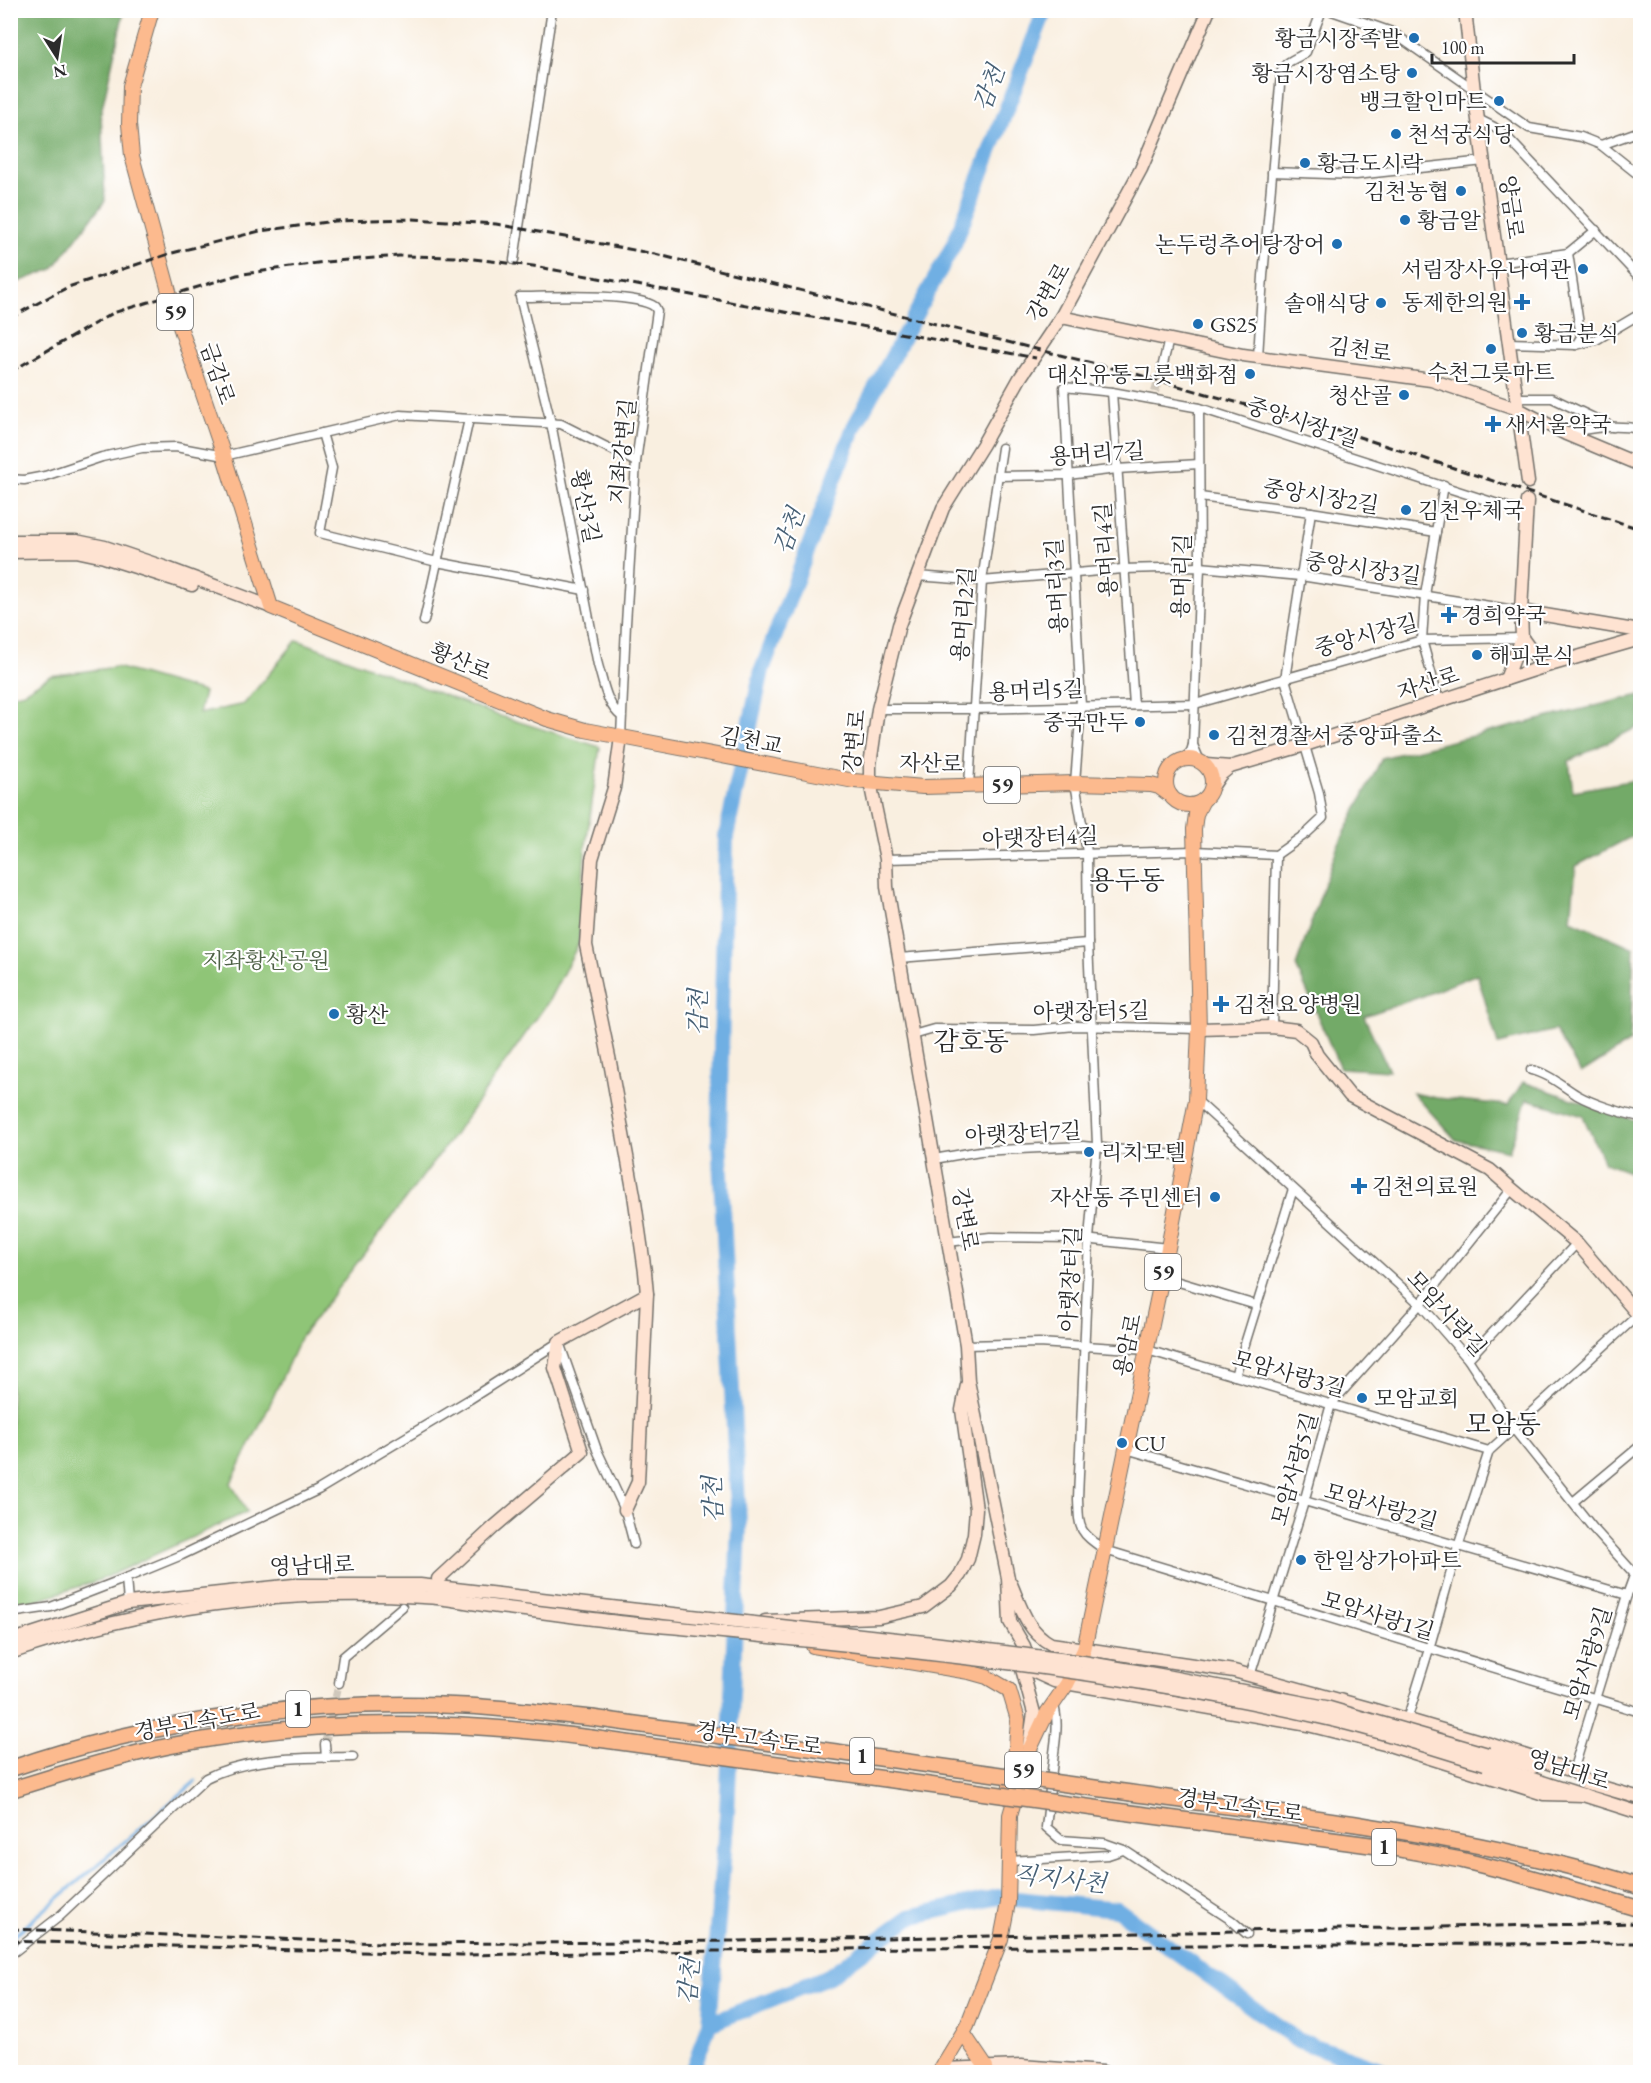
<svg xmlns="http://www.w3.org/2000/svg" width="1651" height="2083" viewBox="0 0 1651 2083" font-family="'EB Garamond','Noto Serif KR',serif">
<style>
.green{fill:#8fc577;stroke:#5d7851;stroke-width:1.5}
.forest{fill:#73aa68;stroke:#4f6a4a;stroke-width:1.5}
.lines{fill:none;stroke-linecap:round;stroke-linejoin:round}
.stream{stroke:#70afe3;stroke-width:3}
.river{stroke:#70afe3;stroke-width:16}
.street-tunnel{stroke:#d0c8bc;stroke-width:8;stroke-dasharray:8 4;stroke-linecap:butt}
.street-casing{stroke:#73706a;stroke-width:11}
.secondary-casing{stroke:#73706a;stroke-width:15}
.primary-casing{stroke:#73706a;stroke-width:16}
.highway-casing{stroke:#73706a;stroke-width:18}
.street{stroke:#fff;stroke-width:8}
.secondary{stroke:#fee3d2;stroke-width:12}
.primary{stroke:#fcba8e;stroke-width:14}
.highway{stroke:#fcba8e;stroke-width:15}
.rail{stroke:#2b2b2b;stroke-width:3;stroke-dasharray:9 4.5;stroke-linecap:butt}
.secondary-bridge-casing{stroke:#73706a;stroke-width:15;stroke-linecap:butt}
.highway-bridge-casing{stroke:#73706a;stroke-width:18;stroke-linecap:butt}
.secondary-bridge{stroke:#fee3d2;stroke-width:12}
.highway-bridge{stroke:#fcba8e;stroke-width:15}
.poi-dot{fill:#1f6fb2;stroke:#fff;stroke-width:2}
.labels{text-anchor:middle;stroke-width:4.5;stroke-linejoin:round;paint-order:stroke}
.shield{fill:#fff;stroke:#6b6b6b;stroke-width:1.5}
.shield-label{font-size:21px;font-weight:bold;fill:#2b2b2b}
.poi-label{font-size:22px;fill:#2b2b2b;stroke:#fff;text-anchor:start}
.street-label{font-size:22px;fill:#2b2b2b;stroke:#fff}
.park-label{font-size:22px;fill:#4e6146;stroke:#fff}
.water-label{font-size:24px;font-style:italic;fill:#476075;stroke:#fff}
.quarter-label{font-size:26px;fill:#2b2b2b;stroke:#fff}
</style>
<rect width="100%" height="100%" fill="#fff"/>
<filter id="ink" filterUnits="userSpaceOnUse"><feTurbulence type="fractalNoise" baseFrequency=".0167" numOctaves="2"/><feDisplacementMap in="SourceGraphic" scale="12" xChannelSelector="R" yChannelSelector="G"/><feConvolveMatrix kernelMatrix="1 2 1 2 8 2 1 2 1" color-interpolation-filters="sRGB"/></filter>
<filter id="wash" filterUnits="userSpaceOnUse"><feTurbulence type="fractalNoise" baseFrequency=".008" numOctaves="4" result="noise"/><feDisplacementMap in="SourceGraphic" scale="24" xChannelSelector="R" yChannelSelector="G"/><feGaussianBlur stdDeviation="1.35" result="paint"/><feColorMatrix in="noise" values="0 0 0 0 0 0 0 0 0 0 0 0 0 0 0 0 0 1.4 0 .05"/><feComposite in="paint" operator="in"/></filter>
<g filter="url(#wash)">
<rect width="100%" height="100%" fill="#f9efe0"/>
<polygon class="green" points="297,640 497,715 600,747 585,851 579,943 548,1002 454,1135 300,1338 266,1413 231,1483 247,1512 100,1580 11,1608 11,695 24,692 50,676 116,667 204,692 199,714 244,704"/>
<g class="forest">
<polygon points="11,10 124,11 101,113 105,201 53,269 11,285"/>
<polygon points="1640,695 1640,726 1569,761 1573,791 1635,780 1640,798 1640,832 1576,866 1571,920 1634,948 1630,1042 1581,1073 1555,1030 1498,1044 1477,974 1423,996 1364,1016 1389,1071 1340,1068 1296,966 1337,848 1382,758"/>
<polygon points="1523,1082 1640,1122 1640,1176 1604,1163 1583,1116 1527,1099 1509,1151 1456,1140 1413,1093 1437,1098 1508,1105"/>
</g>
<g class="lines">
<polyline class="stream" points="10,1939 196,1781"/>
<g class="river">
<polyline points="709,2024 829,1976 910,1917 997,1897 1117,1909 1297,2040 1388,2072"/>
<polyline points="692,2072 709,2024 727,1814 739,1525 719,1137 726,836 762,670 854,427 954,244 1045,10"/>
</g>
</g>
</g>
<g filter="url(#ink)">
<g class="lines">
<g class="street-tunnel">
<polyline points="1155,392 1162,368"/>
<polyline points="325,1744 339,1683"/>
</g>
<defs>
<g id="street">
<polyline points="1329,10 1392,32 1529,128 1581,137 1601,145 1640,176"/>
<polyline points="1478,119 1494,127 1507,137 1640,278"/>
<polyline points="1601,145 1640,131"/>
<polyline points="1272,172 1356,175 1484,161"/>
<polyline points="1568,253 1581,337 1576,345"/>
<polyline points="514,260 552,10"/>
<polyline points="1498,263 1568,253 1596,230"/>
<polyline points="1509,343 1576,345 1596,340 1640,314"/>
<path d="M1258,357L1263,276L1281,74C1284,60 1296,60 1306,52L1322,10"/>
<polyline points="1162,368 1169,339"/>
<polyline points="1112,392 1134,705"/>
<polyline points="1516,398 1552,398 1613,427"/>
<polyline points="1199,408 1200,567 1193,745 1200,761"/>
<polyline points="322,433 332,468 320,533 437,562 584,590"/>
<path d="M1566,433C1591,428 1615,424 1640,429"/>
<polyline points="998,476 1068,475 1117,469 1199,464"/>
<polyline points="10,479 24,480 45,476 102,457 142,448 176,447 224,456 400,415 561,424 636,462"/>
<polyline points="1200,497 1311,512 1436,532"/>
<path d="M1526,513L1200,408L1112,392L1064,387L1081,706L1075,783L1087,852L1088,943L1097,1144L1089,1239L1078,1498C1079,1530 1078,1531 1105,1550L1640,1712"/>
<polyline points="917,576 982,581 1123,569 1200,567 1301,576 1521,611"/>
<polyline points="424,621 469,419"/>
<polyline points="1439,701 1422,640 1425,595 1444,485"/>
<polyline points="878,709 973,709 1195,704 1422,640 1522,638"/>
<path d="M621,737L626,624L636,462L657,311L655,307C635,292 547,297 520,297L551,423L598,665C604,685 606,704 622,717"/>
<polyline points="1184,759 1191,751 1193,745"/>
<polyline points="969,785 982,581 1002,448"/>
<polyline points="886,859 1195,851 1276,855 1307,833 1323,818 1319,793 1285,679 1311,512"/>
<polyline points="899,958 1088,943"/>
<polyline points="1272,1027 1276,855"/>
<polyline points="913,1035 934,1029 1034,1030 1075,1026 1199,1029"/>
<path d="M1531,1070C1548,1073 1562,1086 1577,1095C1593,1104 1622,1113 1640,1117"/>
<polyline points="1196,1100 1420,1304 1468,1359 1513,1428 1593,1528 1640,1580"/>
<polyline points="934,1159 980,1151 1083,1146 1185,1156"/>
<polyline points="948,1242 990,1237 1075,1238 1168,1248"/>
<polyline points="1162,1277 1256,1305"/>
<polyline points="966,1345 1039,1343 1147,1350 1489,1451"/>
<polyline points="1468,1359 1577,1243"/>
<polyline points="1235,1376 1293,1189"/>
<polyline points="1126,1449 1627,1595"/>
<polyline points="1573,1502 1640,1446"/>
<polyline points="128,1603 126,1578 182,1555 318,1490 470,1399 559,1342 597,1450 625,1510 634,1544"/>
<polyline points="10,1613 51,1607 126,1578"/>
<polyline points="1250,1676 1304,1502 1331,1404 1420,1304 1512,1189"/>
<polyline points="339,1683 343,1657 402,1607"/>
<path d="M1053,1702C1060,1723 1055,1741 1053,1762C1050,1783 1049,1805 1046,1827L1061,1840L1104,1843L1124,1850L1231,1920L1247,1934"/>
<polyline points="1407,1720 1429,1649 1458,1547 1489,1451 1638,1315"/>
<polyline points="325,1744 326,1758"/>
<polyline points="1573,1771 1627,1595 1635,1573 1640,1568"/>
<polyline points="1009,1861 1108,1855 1123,1850"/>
<path d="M10,1955L60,1916L206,1778C250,1756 305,1758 353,1757"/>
</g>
<g id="secondary">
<polyline points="1209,10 1141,169 1061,317 1020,378 983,444 943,508 899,625 878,709 870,765 870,782 886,859 887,887 893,922 966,1345 968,1381 1008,1578 1010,1622 1024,1646 1032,1671 1054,1681 1308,1725 1392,1746 1544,1794 1584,1795"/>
<polyline points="1465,10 1474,91 1528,482"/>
<polyline points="1061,317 1243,355 1431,380 1518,409 1566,434 1640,465"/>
<polyline points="10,541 76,541 105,547 167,568 271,607"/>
<polyline points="10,552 76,551 104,557 192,585"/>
<polyline points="1521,611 1640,631"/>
<polyline points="1522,638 1543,667"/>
<polyline points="1506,679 1522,638 1521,611 1527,501"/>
<polyline points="621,737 614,788 592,859 586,945 610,1062 634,1195 645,1272 647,1294 638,1482 625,1510"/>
<polyline points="1206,765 1230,767 1305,745 1543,667 1640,639"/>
<polyline points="1212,787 1220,775 1230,767"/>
<polyline points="1199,1029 1272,1027 1296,1030 1311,1042 1317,1055 1350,1096 1490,1170 1512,1189 1577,1243 1640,1317"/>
<polyline points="438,1579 494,1527 582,1452 555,1368 559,1342 647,1294"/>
<path d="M1011,1584C1021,1608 1027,1631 1051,1644L1234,1671L1368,1708L1483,1742L1573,1771L1591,1784"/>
<polyline points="765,1621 879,1617 923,1607 951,1586 960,1575 968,1559 974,1534 976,1509 962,1410 967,1385"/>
<polyline points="10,1641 128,1603 294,1585 420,1585 620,1608"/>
<path d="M10,1653C143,1607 284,1588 423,1597C446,1598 469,1603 491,1606C534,1611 576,1617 618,1622"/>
<polyline points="1019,1658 1034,1713 1029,1746"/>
<polyline points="1488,1754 1533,1767"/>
<polyline points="1485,1764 1640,1813"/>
<polyline points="1584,1782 1640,1798"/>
<polyline points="943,2069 1021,2066 1103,2072"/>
</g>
<g id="primary">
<polyline points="152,10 130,86 129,124 132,156 173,306 224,456 271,607 547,719 585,730 854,781 923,787 1075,783 1151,785 1159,787 1170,795"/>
<circle cx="1189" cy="782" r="23"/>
<polyline points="813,1646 969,1672 987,1677 1009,1690 1018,1720 1015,1760 1010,1785"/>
<polyline points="963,2033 986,2067"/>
<polyline points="939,2072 967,2026 1001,1939 1008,1903 1010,1815 1028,1753 1047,1713 1067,1684 1084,1650 1168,1248 1196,1100 1199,1029 1194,829 1196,814 1203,800"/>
</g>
<g id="highway">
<path d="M10,1769C156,1718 313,1699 466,1706C508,1708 550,1714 592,1718"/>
<path d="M10,1790C63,1773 115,1757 169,1746C308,1719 451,1719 591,1738"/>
<path d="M1131,1793C1265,1812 1399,1826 1531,1857C1567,1866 1605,1874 1640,1887"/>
<polyline points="1123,1812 1400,1849 1461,1860 1518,1874 1640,1909"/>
</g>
</defs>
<use href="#street" class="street-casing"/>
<use href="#secondary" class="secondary-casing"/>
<use href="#primary" class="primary-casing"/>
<use href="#highway" class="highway-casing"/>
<use href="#street" class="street"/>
<use href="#secondary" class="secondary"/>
<use href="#primary" class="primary"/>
<use href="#highway" class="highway"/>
<g class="rail">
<polyline points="10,318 68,287 172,253 260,231 335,221 413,219 496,224 655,254 1132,373 1353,435 1640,529"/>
<polyline points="10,372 113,313 237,275 324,262 399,256 457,257 533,266 1036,358"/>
<polyline points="10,1929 410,1944 738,1941 1640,1923"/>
<polyline points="10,1941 461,1955 909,1948 1640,1943"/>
</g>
<defs>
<g id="secondary-bridge">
<polyline points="620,1608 933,1643 1083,1662 1160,1675 1326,1707 1488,1754"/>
<path d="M618,1622C853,1645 1093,1665 1323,1718C1378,1730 1431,1748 1485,1764"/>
</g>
<g id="highway-bridge">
<polyline points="592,1718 1131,1793"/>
<polyline points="591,1738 1123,1812"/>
</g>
</defs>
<use href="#secondary-bridge" class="secondary-bridge-casing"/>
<use href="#highway-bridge" class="highway-bridge-casing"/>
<use href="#secondary-bridge" class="secondary-bridge"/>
<use href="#highway-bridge" class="highway-bridge"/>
</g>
</g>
<g class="poi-dot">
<circle cx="1414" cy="38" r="6"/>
<circle cx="1412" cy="73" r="6"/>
<circle cx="1499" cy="101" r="6"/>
<circle cx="1396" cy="134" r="6"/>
<circle cx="1305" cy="163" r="6"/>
<circle cx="1461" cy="191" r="6"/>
<circle cx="1405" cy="220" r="6"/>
<circle cx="1337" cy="244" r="6"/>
<circle cx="1583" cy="269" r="6"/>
<path d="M1519 293h6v6h6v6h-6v6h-6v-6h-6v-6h6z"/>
<circle cx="1381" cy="303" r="6"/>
<circle cx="1198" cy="324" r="6"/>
<circle cx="1522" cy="333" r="6"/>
<circle cx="1491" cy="349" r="6"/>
<circle cx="1250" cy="374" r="6"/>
<circle cx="1404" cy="395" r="6"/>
<path d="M1490 415h6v6h6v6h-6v6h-6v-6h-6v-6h6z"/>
<circle cx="1406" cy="510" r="6"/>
<path d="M1446 606h6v6h6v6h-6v6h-6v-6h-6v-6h6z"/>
<circle cx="1477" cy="655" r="6"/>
<circle cx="1140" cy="722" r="6"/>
<circle cx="1214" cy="735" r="6"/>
<path d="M1218 995h6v6h6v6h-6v6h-6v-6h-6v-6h6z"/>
<circle cx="334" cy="1014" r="6"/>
<circle cx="1089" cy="1152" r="6"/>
<path d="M1356 1177h6v6h6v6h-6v6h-6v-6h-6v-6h6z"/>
<circle cx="1215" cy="1197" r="6"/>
<circle cx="1362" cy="1398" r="6"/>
<circle cx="1122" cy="1443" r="6"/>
<circle cx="1301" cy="1560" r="6"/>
</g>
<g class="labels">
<g class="shield">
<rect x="157" y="294" width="36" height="36" rx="4.5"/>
<rect x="984" y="767" width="36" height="36" rx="4.5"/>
<rect x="1145" y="1254" width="36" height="36" rx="4.5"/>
<rect x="286" y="1691" width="24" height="36" rx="4.5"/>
<rect x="850" y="1738" width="24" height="36" rx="4.5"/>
<rect x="1005" y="1752" width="36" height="36" rx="4.5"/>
<rect x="1372" y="1829" width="24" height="36" rx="4.5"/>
</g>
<g class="shield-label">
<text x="175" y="319">59</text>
<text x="1002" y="792">59</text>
<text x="1163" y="1279">59</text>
<text x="298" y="1716">1</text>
<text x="862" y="1763">1</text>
<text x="1023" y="1777">59</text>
<text x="1384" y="1854">1</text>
</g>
<g class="poi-label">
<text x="1402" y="46" text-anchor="end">황금시장족발</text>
<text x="1400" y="81" text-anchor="end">황금시장염소탕</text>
<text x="1487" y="109" text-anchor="end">뱅크할인마트</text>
<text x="1408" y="142">천석궁식당</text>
<text x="1317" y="171">황금도시락</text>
<text x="1449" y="199" text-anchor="end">김천농협</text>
<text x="1417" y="228">황금알</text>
<text x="1325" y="252" text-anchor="end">논두렁추어탕장어</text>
<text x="1571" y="277" text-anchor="end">서림장사우나여관</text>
<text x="1508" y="310" text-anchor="end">동제한의원</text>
<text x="1369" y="311" text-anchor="end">솔애식당</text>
<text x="1210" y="332">GS25</text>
<text x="1534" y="341">황금분식</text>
<text x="1491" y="380" text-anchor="middle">수천그릇마트</text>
<text x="1238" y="382" text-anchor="end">대신유통그릇백화점</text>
<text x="1392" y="403" text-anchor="end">청산골</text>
<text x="1505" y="432">새서울약국</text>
<text x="1418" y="518">김천우체국</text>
<text x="1461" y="623">경희약국</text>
<text x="1489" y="663">해피분식</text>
<text x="1128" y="730" text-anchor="end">중국만두</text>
<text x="1226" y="743">김천경찰서 중앙파출소</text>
<text x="1234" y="1012">김천요양병원</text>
<text x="346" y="1022">황산</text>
<text x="1101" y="1160">리치모텔</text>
<text x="1372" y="1194">김천의료원</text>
<text x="1203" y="1205" text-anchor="end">자산동 주민센터</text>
<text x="1374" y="1406">모암교회</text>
<text x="1134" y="1451">CU</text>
<text x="1313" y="1568">한일상가아파트</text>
</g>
<g class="street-label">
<text transform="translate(1512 207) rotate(82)" y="8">양금로</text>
<text transform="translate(1048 292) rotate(-60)" y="8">강변로</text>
<text transform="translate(1360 349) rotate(8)" y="8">김천로</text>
<text transform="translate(218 373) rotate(71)" y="8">금감로</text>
<text transform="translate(1303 422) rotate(18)" y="8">중앙시장1길</text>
<text transform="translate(622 451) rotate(-84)" y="8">지좌강변길</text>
<text transform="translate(1097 453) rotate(-4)" y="8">용머리7길</text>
<text transform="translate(1321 496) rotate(9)" y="8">중앙시장2길</text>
<text transform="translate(586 506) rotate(79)" y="8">황산3길</text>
<text transform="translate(1105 550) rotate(-94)" y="8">용머리4길</text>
<text transform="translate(1363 568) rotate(8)" y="8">중앙시장3길</text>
<text transform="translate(1181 576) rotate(-88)" y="8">용머리길</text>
<text transform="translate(1056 586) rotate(-93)" y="8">용머리3길</text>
<text transform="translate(963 614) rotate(-85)" y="8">용머리2길</text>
<text transform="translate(1366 635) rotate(-15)" y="8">중앙시장길</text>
<text transform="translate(461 661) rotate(22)" y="8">황산로</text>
<text transform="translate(1428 683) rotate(-18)" y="8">자산로</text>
<text transform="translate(1036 690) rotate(-2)" y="8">용머리5길</text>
<text transform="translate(751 740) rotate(11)" y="8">김천교</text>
<text transform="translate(854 741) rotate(-84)" y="8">강변로</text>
<text transform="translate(931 763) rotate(1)" y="8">자산로</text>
<text transform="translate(1040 837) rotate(-2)" y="8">아랫장터4길</text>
<text transform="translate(1091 1011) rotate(-1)" y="8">아랫장터5길</text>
<text transform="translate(1023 1133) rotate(-3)" y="8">아랫장터7길</text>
<text transform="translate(966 1219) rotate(80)" y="8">강변로</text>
<text transform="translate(1070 1279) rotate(-87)" y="8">아랫장터길</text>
<text transform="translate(1447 1313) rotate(48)" y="8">모암사랑길</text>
<text transform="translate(1127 1345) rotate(-78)" y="8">용암로</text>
<text transform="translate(1289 1373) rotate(16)" y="8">모암사랑3길</text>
<text transform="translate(1294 1469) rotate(-74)" y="8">모암사랑5길</text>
<text transform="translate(1381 1506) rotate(16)" y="8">모암사랑2길</text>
<text transform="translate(312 1565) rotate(-2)" y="8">영남대로</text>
<text transform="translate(1378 1615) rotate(17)" y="8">모암사랑1길</text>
<text transform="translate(1587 1663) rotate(-73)" y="8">모암사랑9길</text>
<text transform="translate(197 1721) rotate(-10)" y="8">경부고속도로</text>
<text transform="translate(759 1738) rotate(8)" y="8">경부고속도로</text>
<text transform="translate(1569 1769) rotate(18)" y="8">영남대로</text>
<text transform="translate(1240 1805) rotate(8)" y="8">경부고속도로</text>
</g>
<g class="park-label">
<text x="266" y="968">지좌황산공원</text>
</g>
<g class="water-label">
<text transform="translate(989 88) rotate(-69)" y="8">감천</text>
<text transform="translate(789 531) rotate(-69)" y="8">감천</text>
<text transform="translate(698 1012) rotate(-89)" y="8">감천</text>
<text transform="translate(713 1499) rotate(-92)" y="8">감천</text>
<text transform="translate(1060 1879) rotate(6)" y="8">직지사천</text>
<text transform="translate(689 1981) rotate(-85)" y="8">감천</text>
</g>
<g class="quarter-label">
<text x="1127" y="889">용두동</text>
<text x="971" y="1050">감호동</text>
<text x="1503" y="1433">모암동</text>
</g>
</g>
<rect width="1651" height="2083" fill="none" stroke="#fff" stroke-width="36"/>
<g transform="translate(57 57) rotate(168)" stroke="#ffffff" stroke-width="4.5" paint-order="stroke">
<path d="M0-4.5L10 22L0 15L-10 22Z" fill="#2b2b2b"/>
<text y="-9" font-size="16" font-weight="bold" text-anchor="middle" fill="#2b2b2b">N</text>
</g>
<path d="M1432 54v9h142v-9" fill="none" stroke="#2b2b2b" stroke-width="3"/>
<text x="1441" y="54" font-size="18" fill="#2b2b2b" stroke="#ffffff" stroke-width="4.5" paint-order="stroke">100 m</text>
</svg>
